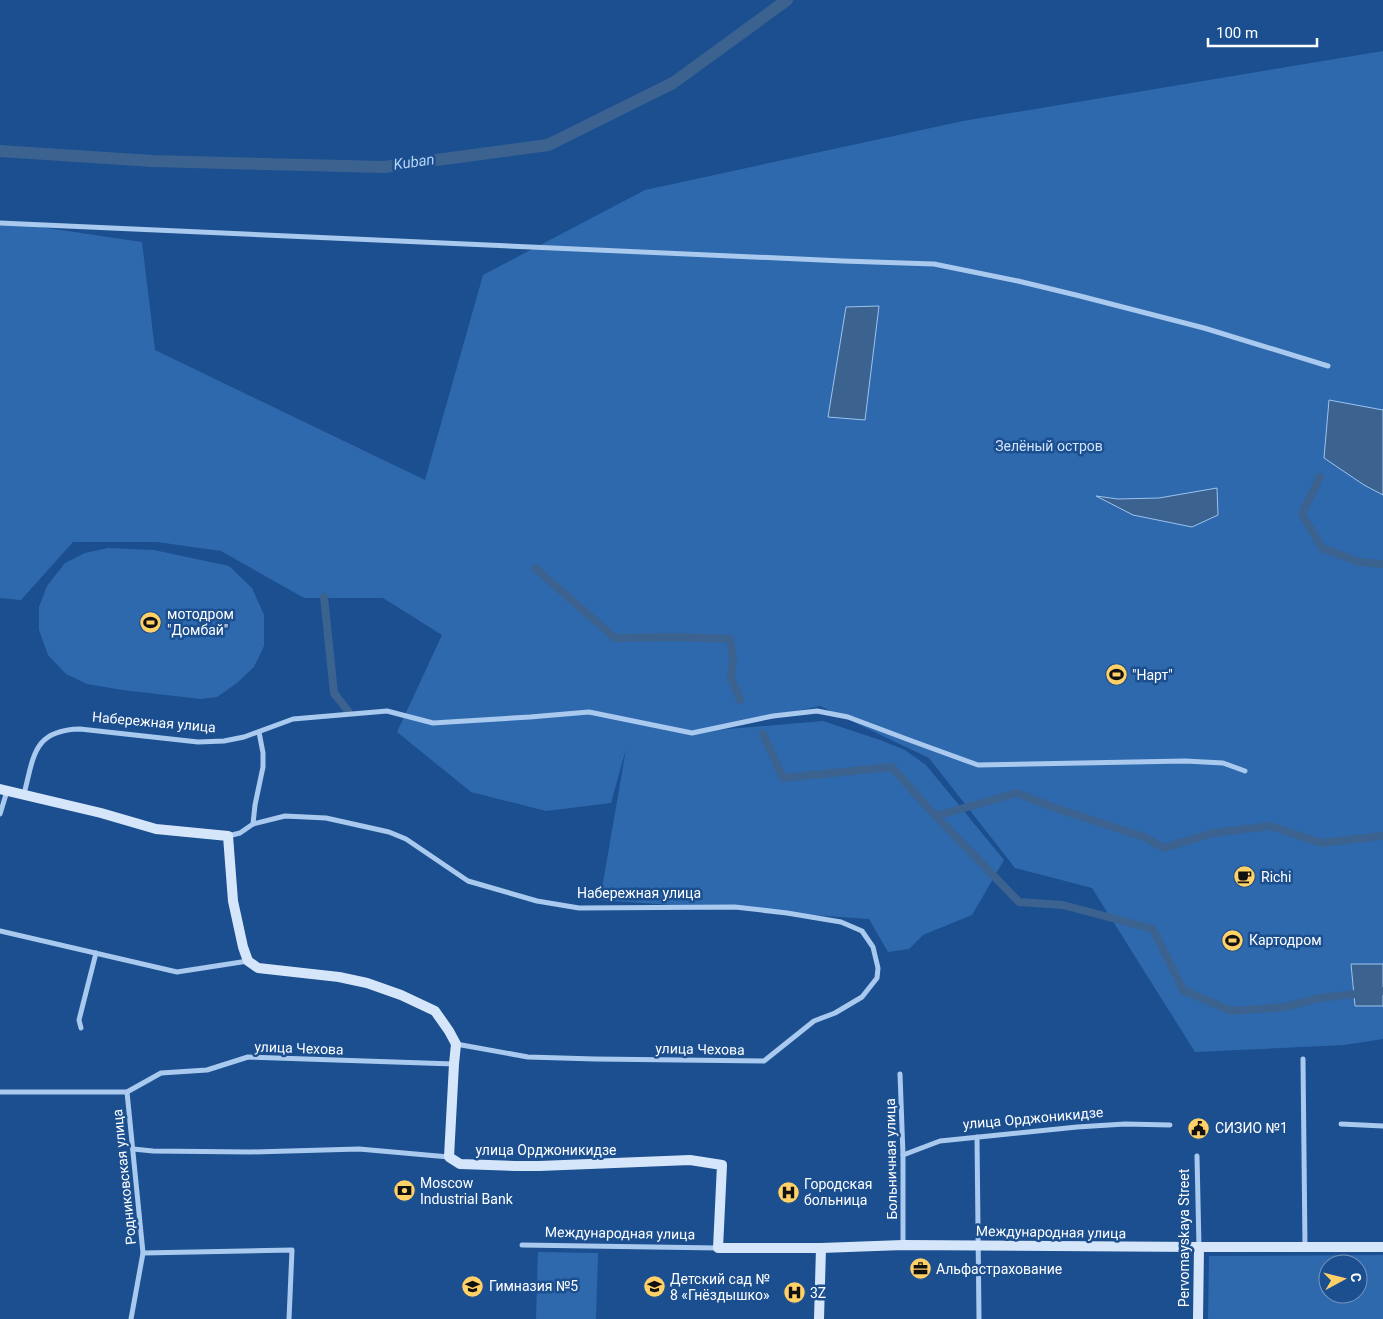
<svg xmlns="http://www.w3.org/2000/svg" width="1383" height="1319" viewBox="0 0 1383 1319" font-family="Roboto,sans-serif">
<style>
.green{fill:#2e69ad;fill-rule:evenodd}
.water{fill:#3c6290;stroke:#9cc4f0}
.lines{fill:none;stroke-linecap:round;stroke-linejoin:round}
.canal{stroke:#3c6290;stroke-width:8}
.river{stroke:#3c6290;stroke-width:12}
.street{stroke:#a9c9ee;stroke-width:5}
.secondary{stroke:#d6e6fa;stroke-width:10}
.labels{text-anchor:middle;stroke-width:5;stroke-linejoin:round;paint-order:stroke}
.park-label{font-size:14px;fill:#cfe3fa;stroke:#1b4f8f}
.poi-label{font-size:14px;fill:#fff;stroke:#1b4f8f;text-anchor:start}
.street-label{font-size:14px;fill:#fff;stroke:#1b4f8f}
.water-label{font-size:15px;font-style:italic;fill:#b5d3f5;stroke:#1b4f8f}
</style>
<rect width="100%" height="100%" fill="#1b4f8f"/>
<g class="green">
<polygon points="1383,51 1383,1039 1344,1045 1195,1052 1092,888 1015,868 929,758 820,706 704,731 823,721 880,740 905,750 926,765 1004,860 972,915 923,935 909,949 888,952 869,919 600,900 626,749 611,803 546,811 471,792 397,732 442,635 383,598 304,598 221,551 157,542 73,542 21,600 0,598 0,221 142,242 155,350 425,480 483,275 645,190 963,121"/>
<polygon points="108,548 154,550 229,566 252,588 264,615 264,646 254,667 237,683 217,697 201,699 122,690 87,684 66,674 48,655 39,630 39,607 47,586 65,563 85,553"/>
<polygon points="538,1252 598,1253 596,1319 536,1319"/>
<path d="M1383,1255V1319H1208L1209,1256ZM1328,1264H1358V1294H1328Z"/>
</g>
<g class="water">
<polygon points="879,306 865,420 828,417 846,307"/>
<polygon points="1329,400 1383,410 1383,495 1364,485 1324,458"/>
<polygon points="1217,488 1218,515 1192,527 1133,515 1096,496 1118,499 1159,498"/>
<polygon points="1351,964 1383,964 1383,1006 1355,1006"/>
</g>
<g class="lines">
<g class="canal">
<polyline points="1320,477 1302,514 1322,548 1359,562 1383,564"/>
<polyline points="535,568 615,638 678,637 730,639 733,658 731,678 740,700"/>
<polyline points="324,597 334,693 348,711"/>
<polyline points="763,734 783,778 892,767 929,809 1019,902 1063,905 1153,929 1183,990 1231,1011 1285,1007 1319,998 1383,991"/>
<polyline points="936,816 1017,793 1055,808 1144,837 1164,848 1213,833 1271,826 1321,843 1383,836"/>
</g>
<polyline class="river" points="0,151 152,161 384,167 548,145 673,83 787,0"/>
<g class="street">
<polyline points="0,223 843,261 934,264 1018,281 1080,296 1204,328 1328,366"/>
<path d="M24,794C34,756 33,730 80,729L198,742L224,741L244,737L293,719L387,711L433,723L530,717L589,712L692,733L773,716L817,711L848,717L912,741L978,765L1185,761L1223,763L1245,771"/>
<polyline points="0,814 7,791"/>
<polyline points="253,824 255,805 263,767 263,753 259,732"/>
<polyline points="228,836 240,833 253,824 285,816 326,818 389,832 406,839 468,881 537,901 579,908 735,907 787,913 841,922 862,931 873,947 878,968 877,978 862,997 835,1013 814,1021 764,1061 595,1059 528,1057 456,1044"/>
<polyline points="0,931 177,972 248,961"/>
<polyline points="81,1028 79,1020 96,953"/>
<polyline points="1303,1059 1305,1248"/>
<polyline points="900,1074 903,1155 903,1245"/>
<polyline points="0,1092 127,1092 161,1073 207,1070 248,1057 454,1064"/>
<polyline points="127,1092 143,1253 131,1319"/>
<polyline points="1341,1124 1383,1126"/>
<polyline points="977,1137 979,1319"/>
<polyline points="133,1149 153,1151 251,1152 359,1149 449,1157"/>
<polyline points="903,1155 940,1141 1077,1127 1125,1124 1170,1125"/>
<polyline points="1197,1156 1199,1247"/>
<polyline points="522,1245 718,1248"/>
<polyline points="143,1253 292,1250 289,1319"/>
</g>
<g class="secondary">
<polyline points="0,789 101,813 156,829 228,836 233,901 243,947 248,961 258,968 339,977 367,983 401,995 435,1011 449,1031 456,1044 454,1064 449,1157 460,1164 515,1166 539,1166 690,1160 722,1165 718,1248 821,1248 903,1245 1199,1247 1383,1247"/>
<polyline points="819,1319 821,1248"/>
<polyline points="1198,1319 1199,1247"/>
</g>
</g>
<defs>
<symbol id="stadium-disc" viewBox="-11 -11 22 22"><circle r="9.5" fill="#ffd166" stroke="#1b4f8f"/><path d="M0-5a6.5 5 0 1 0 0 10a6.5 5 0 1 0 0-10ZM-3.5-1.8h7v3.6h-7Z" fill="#111"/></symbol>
<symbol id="cafe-disc" viewBox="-11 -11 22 22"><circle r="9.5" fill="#ffd166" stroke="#1b4f8f"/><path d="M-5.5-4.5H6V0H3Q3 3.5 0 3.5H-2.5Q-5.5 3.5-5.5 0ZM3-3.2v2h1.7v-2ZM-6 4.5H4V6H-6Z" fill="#111"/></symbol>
<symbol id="civic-disc" viewBox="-11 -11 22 22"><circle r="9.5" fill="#ffd166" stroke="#1b4f8f"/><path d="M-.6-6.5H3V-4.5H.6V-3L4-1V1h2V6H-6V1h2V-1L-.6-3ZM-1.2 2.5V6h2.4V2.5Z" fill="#111"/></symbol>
<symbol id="bank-disc" viewBox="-11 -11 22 22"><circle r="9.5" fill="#ffd166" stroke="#1b4f8f"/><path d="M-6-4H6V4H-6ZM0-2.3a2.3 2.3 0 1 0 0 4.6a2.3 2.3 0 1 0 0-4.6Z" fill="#111"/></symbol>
<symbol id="hospital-disc" viewBox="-11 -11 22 22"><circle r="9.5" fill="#ffd166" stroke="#1b4f8f"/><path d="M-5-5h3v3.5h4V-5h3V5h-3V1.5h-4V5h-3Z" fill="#111"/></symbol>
<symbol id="office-disc" viewBox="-11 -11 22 22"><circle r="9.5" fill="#ffd166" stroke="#1b4f8f"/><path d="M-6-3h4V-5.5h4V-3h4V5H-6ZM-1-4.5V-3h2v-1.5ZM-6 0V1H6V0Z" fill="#111"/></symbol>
<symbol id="school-disc" viewBox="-11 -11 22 22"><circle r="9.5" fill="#ffd166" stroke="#1b4f8f"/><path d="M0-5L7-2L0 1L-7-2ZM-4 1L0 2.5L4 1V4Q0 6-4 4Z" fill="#111"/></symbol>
</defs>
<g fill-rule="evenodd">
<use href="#stadium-disc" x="138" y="610" width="25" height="25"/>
<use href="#stadium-disc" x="1104" y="662" width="25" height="25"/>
<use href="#cafe-disc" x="1232" y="864" width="25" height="25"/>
<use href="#stadium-disc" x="1220" y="928" width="25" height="25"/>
<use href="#civic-disc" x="1186" y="1116" width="25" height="25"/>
<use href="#bank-disc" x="392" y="1178" width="25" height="25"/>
<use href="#hospital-disc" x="776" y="1180" width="25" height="25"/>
<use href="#office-disc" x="908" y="1256" width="25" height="25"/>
<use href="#school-disc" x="460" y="1274" width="25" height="25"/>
<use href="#school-disc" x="642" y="1274" width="25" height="25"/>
<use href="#hospital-disc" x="782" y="1280" width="25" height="25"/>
</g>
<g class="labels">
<g class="park-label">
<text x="1049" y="451">Зелёный остров</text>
</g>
<g class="poi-label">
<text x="167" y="619">мотодром<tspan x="167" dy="16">"Домбай"</tspan></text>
<text x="1132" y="680">"Нарт"</text>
<text x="1261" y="882">Richi</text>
<text x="1249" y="945">Картодром</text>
<text x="1215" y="1133">СИЗИО №1</text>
<text x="420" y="1188">Moscow<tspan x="420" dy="16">Industrial Bank</tspan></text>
<text x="804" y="1189">Городская<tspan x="804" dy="16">больница</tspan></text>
<text x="936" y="1274">Альфастрахование</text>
<text x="670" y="1284">Детский сад №<tspan x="670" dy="16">8 «Гнёздышко»</tspan></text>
<text x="489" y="1291">Гимназия №5</text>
<text x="810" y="1298">3Z</text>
</g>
<g class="street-label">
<text transform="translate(154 722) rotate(5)" y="5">Набережная улица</text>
<text x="639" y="898">Набережная улица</text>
<text transform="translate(299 1048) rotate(2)" y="5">улица Чехова</text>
<text transform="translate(700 1049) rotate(1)" y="5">улица Чехова</text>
<text transform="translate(1033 1118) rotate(-5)" y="5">улица Орджоникидзе</text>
<text x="546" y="1155">улица Орджоникидзе</text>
<text transform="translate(891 1159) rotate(-91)" y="5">Больничная улица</text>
<text transform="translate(124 1177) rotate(-96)" y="5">Родниковская улица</text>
<text transform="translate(1051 1232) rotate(1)" y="5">Международная улица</text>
<text transform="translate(620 1233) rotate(1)" y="5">Международная улица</text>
<text transform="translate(1184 1238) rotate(-90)" y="5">Pervomayskaya Street</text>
</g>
<g class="water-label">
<text transform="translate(414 162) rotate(-8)" y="5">Kuban</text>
</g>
</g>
<g transform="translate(1343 1279) rotate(83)"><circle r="24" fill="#1b4f8f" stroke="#7695bc"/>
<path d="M0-4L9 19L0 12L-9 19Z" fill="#ffd166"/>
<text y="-8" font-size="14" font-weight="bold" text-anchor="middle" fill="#ffffff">С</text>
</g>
<path d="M1208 38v8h109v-8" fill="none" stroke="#ffffff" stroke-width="2.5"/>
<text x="1216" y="38" font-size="15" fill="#ffffff" stroke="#1b4f8f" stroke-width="4" paint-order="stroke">100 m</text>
</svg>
